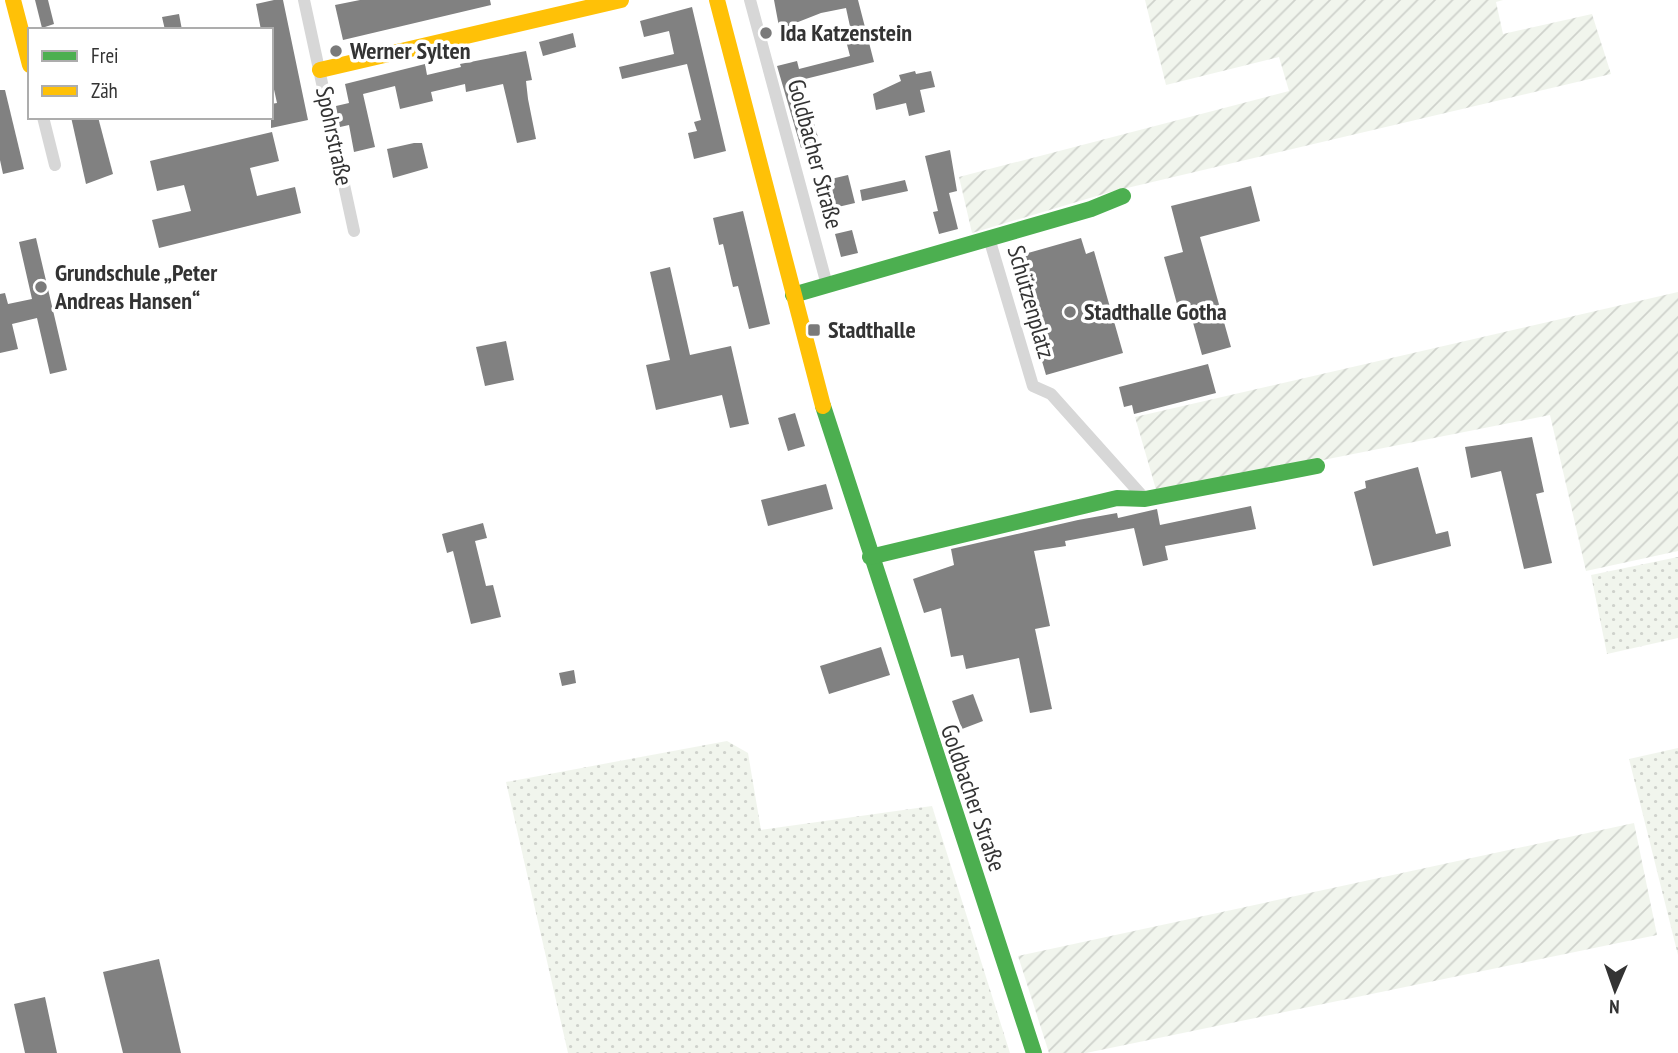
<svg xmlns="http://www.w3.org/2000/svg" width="1678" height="1053" viewBox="0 0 1678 1053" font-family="'PT Sans Narrow',sans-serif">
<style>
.grass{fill:url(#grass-dots)}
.garden{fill:url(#garden-furrows)}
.building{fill:#818181}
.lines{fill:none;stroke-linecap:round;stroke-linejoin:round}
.street{stroke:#d7d7d7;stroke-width:12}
.fast{stroke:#4caf50;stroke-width:16}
.slow{stroke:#ffc107;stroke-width:16}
.poi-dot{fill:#7a7a7a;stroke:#fff;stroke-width:2.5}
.labels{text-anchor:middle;stroke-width:7;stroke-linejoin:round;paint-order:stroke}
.poi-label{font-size:24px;font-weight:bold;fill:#333;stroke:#fff;text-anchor:start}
.street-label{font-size:24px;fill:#333;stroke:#fff}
</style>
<defs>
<pattern id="grass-dots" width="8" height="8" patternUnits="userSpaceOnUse" patternTransform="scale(1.75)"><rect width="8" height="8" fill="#f1f5ed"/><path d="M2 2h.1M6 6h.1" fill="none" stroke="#cfd2cc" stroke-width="1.8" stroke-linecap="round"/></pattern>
<pattern id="garden-furrows" width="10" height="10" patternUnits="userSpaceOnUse" patternTransform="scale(1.75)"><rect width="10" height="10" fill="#f1f5ed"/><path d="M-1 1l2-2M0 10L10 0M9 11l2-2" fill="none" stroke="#cfd2cc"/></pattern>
</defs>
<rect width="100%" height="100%" fill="#fff"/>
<g class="grass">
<polygon points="1678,557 1678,638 1607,654 1591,575"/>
<polygon points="727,741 748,753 761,830 932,806 1010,1053 568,1053 506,782"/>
<polygon points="1678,748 1678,955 1629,759"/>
</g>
<g class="garden">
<polygon points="1145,0 1503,0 1496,2 1503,34 1592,14 1611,74 1110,192 972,233 959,177 1289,91 1279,57 1166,85"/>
<polygon points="1678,292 1678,551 1586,571 1550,415 1157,493 1135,417"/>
<polygon points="1634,823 1657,935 1086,1053 1049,1053 1018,956"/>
</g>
<g class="building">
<polygon points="35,0 48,0 54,24 42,28"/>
<polygon points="274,0 283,0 308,120 271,128 271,104 277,103 271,76 271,30 261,30 256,4"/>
<polygon points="360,0 490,0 491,5 343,40 335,5"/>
<polygon points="774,0 858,0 874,62 801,80 820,144 801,148 777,66 797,61 799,69 850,56 844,33 851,31 846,8 821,13 793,24 794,29 780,32"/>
<polygon points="692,7 726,151 694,159 688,133 697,131 694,122 701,120 687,64 622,79 619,67 674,54 669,31 644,37 640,21"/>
<polygon points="179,14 182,30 165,30 162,17"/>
<polygon points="573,33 576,47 543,56 539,42"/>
<polygon points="526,51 532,80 526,81 528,99 536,139 517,143 503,84 466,92 465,84 431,92 433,101 400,109 395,86 363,94 375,147 354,152 349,125 340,127 336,106 349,103 345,84 425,64 427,75 461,67 460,64"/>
<polygon points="915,71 916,74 931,71 935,87 920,90 925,112 909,116 906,103 876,110 873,94 901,81 899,75"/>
<polygon points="0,90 5,90 24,169 3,174 0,160"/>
<polygon points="71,117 98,117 113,174 86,184"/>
<polygon points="272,132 279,161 250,168 257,196 295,187 301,213 159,248 152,220 191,211 184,185 157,191 150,161"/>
<polygon points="414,143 422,143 428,168 393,178 387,149"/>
<polygon points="950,150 957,191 949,193 958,229 939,234 933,212 938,211 925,156"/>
<polygon points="848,175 855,203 825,210 818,182"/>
<polygon points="905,180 908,191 862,201 860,190"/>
<polygon points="1251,186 1260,221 1200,237 1231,347 1202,355 1187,301 1177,304 1164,257 1183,252 1171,206"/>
<polygon points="743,211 770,324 749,329 738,286 733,287 723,244 719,245 713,218"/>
<polygon points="852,230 858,253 841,257 835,234"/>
<polygon points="36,238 67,370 50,374 37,318 12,324 18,349 0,353 0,294 5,293 8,304 32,299 19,242"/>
<polygon points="1081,238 1086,254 1094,251 1123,353 1046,375 1016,271 1025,269 1021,255"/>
<polygon points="670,267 690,355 731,346 749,424 730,428 722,395 656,410 646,365 670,360 650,272"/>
<polygon points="506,341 514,380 485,386 476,347"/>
<polygon points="1208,364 1216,393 1134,414 1132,405 1124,407 1119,387"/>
<polygon points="795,413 805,446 788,451 778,418"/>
<polygon points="1532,437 1544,492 1536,494 1552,563 1524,569 1501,471 1471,478 1465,447"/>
<polygon points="1418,467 1436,534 1448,531 1451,546 1373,566 1354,492 1366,488 1365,481"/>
<polygon points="826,484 833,509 768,526 761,500"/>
<polygon points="1251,506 1256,529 1165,546 1168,560 1143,566 1134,528 1065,541 1066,546 1034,551 1050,626 1035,629 1052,709 1030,713 1019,658 966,669 963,655 951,657 941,608 924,613 913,579 954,565 951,549 1078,520 1117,513 1118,518 1157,509 1160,525"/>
<polygon points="483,523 487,538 475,541 486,586 493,585 501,617 471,624 453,551 447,553 442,534"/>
<polygon points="881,647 890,675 829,694 820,666"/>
<polygon points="574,670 576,683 562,686 559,673"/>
<polygon points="973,694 983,721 962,729 952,701"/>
<polygon points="159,959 181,1053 123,1053 103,972"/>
<polygon points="45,997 57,1053 25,1053 14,1004"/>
</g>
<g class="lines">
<g class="street">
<polyline points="304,0 354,231"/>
<polyline points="750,0 827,285"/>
<polyline points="43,117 55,165"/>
<polyline points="989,238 1033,386 1051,394 1145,499"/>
</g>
<g class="fast">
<polyline points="793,295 1091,209 1123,196"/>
<polyline points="823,406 1034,1053"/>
<polyline points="870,557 1117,498 1145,499 1317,466"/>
</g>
<g class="slow">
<polyline points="13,0 30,65"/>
<polyline points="717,0 823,406"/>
<polyline points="320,70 621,0"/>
</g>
</g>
<g class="poi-dot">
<circle cx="766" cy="33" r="7"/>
<circle cx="336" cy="51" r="7"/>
<circle cx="41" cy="287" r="7"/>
<circle cx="1070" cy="312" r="7"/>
<rect x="807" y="323" width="14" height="14" rx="3.5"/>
</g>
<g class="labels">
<g class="poi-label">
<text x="780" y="41">Ida Katzenstein</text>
<text x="350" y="59">Werner Sylten</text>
<text x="55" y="281">Grundschule „Peter<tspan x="55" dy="28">Andreas Hansen“</tspan></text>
<text x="1084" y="320">Stadthalle Gotha</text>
<text x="828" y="338">Stadthalle</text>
</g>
<g class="street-label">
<text transform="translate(334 136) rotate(78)" y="8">Spohrstraße</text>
<text transform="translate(815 154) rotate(75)" y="8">Goldbacher Straße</text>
<text transform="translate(1031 302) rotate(74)" y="8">Schützenplatz</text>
<text transform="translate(973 798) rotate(71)" y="8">Goldbacher Straße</text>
</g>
</g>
<rect x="28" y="28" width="245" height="91" fill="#ffffff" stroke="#adadad" stroke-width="2"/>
<rect x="42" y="51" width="35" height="10" fill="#4caf50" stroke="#adadad" stroke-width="2"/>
<text x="91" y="63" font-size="21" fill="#333333">Frei</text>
<rect x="42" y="86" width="35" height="10" fill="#ffc107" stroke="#adadad" stroke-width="2"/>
<text x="91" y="98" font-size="21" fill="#333333">Zäh</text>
<g transform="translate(1615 990) rotate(182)" stroke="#ffffff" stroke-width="5" paint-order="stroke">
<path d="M0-5L12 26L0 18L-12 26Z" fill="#333333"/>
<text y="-10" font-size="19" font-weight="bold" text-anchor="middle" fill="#333333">N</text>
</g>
</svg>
